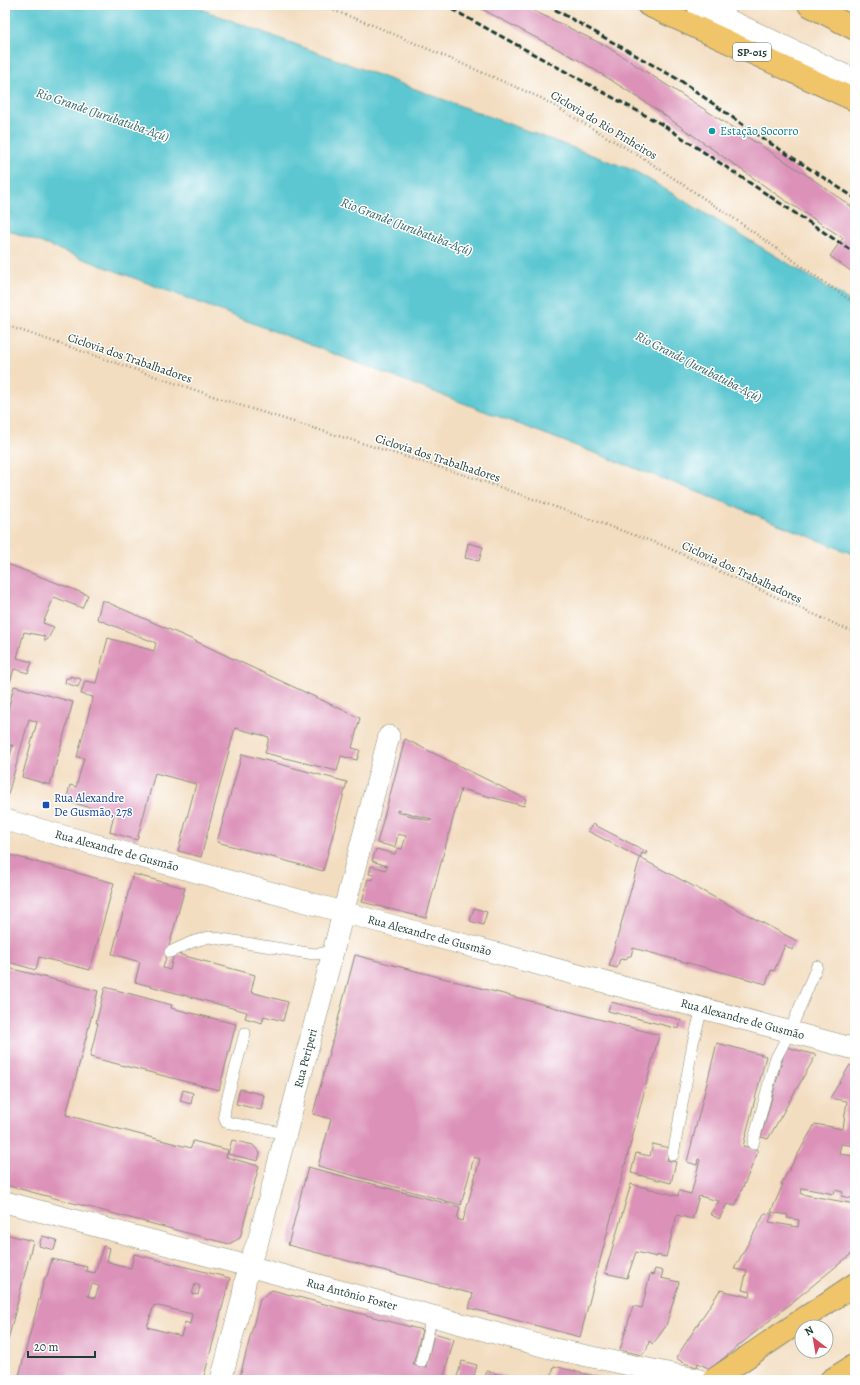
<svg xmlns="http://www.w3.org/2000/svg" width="860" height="1385" viewBox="0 0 860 1385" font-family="Alegreya,serif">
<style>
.water{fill:#5bc7d1;stroke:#3d8282}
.building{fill:#dc91b8;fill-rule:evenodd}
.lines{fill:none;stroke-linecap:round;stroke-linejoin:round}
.service-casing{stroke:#898d7a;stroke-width:12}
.minor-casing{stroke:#898d7a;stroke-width:22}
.primary-casing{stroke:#898d7a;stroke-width:24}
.trunk-casing{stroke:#898d7a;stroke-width:24}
.path{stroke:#898d7a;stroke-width:2.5;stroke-dasharray:1 3;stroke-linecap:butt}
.service{stroke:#fff;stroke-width:11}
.minor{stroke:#fff;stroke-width:21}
.primary{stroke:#f0c469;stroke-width:22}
.trunk{stroke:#f0c469;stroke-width:22}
.rail{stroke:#1f3d34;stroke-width:3;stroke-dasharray:6 3;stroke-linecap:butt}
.culture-dot{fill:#0f9aa8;stroke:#fff;stroke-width:1.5}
.transit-dot{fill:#1a4fb4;stroke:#fff;stroke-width:1.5}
.labels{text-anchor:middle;stroke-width:3;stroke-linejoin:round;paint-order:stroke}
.shield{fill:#fff;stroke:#627771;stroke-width:1}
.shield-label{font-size:11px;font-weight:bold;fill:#1f3d34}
.street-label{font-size:12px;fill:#1f3d34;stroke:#fff}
.culture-label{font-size:12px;fill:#0d838f;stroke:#fff;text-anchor:start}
.transit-label{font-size:12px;fill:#164399;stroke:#fff;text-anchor:start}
.water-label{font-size:13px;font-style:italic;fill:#316663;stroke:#fff}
</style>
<rect width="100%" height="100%" fill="#fff"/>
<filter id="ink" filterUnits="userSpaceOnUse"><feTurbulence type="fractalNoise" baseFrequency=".025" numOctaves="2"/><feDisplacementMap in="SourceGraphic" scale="8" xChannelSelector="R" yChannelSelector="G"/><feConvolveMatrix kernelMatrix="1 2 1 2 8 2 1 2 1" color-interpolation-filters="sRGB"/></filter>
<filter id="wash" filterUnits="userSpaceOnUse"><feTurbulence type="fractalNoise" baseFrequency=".012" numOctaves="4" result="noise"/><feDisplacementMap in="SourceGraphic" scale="16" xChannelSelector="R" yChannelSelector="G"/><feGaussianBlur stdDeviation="0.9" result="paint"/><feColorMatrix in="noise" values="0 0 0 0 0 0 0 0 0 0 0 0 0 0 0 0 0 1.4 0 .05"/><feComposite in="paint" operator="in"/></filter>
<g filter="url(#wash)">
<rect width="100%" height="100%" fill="#f3ddc0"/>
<polygon class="water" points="5,5 190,5 635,171 855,304 855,555 729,504 5,229"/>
<g id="blocks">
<g class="building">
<polygon points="474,5 522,5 606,46 811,178 855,209 855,274 830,256 843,238 783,199 650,105 584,63"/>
<polygon points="468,543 483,547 479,561 465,558"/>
<polygon points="5,563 88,595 82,608 54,597 43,623 54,627 48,639 45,641 44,636 24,632 17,658 32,662 28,673 14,669 10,682 5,681"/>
<polygon points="102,600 191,639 360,718 352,748 360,750 357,760 341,756 337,771 265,753 269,737 235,728 201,857 178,851 196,784 155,773 137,840 110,832 114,814 66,801 70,785 76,787 84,758 77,757 93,697 81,694 85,681 96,683 108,638 154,651 156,643 97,619"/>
<polygon points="70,676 81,679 78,687 65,683 66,678 70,678"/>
<polygon points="14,686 73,702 50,785 22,777 37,722 29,719 5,805 5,766 7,767 13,745 10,745 5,761 5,713 7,714"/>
<path d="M405,739L526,799L524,806L461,789L426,918L362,902L368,879L372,880L374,875L369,874L371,866L386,870L387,866L372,861L376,849L395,854L397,848L402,849L406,836L398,834L395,847L377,843ZM397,810L431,819V821L397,812Z"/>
<polygon points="242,754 347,782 323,871 217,842"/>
<polygon points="593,824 647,852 646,854 642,853 640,858 588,831"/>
<polygon points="10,855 114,883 90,970 39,957 36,970 5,961 5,875"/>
<polygon points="640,858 797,941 792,950 785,945 774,971 771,970 766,984 633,948 631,956 628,956 626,960 620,959 617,968 609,966"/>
<polygon points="133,874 185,888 163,968 170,970 174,953 255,975 251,992 288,1002 283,1021 264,1016 262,1023 245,1018 247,1012 135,982 140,962 112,954"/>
<polygon points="474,908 487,912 483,925 470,921"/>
<polygon points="355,955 659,1035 580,1337 469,1308 473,1294 288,1245 308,1167 460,1207 457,1219 463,1221 480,1159 474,1157 461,1205 318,1166 331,1119 313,1114"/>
<polygon points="5,967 98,991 66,1115 191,1148 193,1141 228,1150 226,1157 259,1166 240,1238 229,1244 5,1185"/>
<polygon points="105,987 172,1005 171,1008 236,1024 219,1090 90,1057 98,1023 96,1023"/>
<polygon points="611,1002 681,1020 679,1029 608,1011"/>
<polygon points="717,1043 766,1056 743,1146 758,1150 757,1154 735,1206 727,1204 719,1219 710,1214 719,1201 699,1196 692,1219 677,1215 666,1257 657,1255 657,1257 636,1252 627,1278 605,1273 631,1184 678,1196 679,1191 691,1194 700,1160 698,1159 697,1165 687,1162"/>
<polygon points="786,1047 816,1055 768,1139 761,1137"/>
<polygon points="850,1065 855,1067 855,1146 841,1144 839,1154 855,1156 855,1199 841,1196 843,1192 835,1190 834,1194 802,1188 801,1194 855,1204 855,1251 710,1369 698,1363 697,1367 684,1363 676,1358 720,1290 750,1297 751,1292 742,1290 747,1271 734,1269 765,1213 772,1214 769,1222 798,1227 799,1220 787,1218 788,1215 771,1212 783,1184 781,1184 815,1124 843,1129 847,1101 830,1098"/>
<polygon points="240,1089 264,1095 261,1110 236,1104"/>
<polygon points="183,1090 193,1093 191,1104 180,1101"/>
<polygon points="232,1140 253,1145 260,1153 258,1161 228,1154"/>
<polygon points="653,1144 670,1148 667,1160 676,1162 671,1183 631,1173 636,1153 650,1156"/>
<polygon points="5,1234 33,1241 6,1348 5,1347"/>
<polygon points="42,1236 57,1240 54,1250 39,1246"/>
<path d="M103,1246L110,1248L107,1261L119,1266L131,1268L134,1254L230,1278L203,1380H86L68,1375L67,1380H18L45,1277L47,1276L52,1259L87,1267L86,1271L95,1273ZM92,1284L99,1286L95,1298L88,1296ZM195,1284L200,1286L198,1295L192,1294ZM154,1305L192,1314L190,1324L185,1322L181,1336L147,1327Z"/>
<polygon points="655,1269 663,1271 661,1278 679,1282 666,1326 653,1344 649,1341 647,1349 642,1355 620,1350 633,1306 642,1308 650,1274 653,1275"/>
<polygon points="272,1290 422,1330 413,1365 426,1367 434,1333 454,1339 443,1380 239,1380 260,1299"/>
<polygon points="462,1361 477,1365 473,1380 456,1380"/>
<polygon points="554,1366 606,1379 606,1380 550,1380"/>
<polygon points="487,1371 518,1380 484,1380"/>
</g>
</g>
</g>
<g filter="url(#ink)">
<use href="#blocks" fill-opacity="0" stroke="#898d7a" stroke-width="1"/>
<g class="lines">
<defs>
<g id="service">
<polyline points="170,952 192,942 209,937 314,954 333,952"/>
<polyline points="245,1033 226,1103 224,1115 226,1122 286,1134"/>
<polyline points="753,1144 775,1060 790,1031 817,966"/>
<polyline points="673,1155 693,1043 702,1008"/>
<polyline points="421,1362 432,1316"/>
</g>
<g id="minor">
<polyline points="697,5 855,80"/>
<path id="s1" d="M5,820L365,918L855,1049"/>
<path id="s2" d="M5,1202L248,1266L550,1348L700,1380"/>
<path id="s3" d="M221,1380L242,1300L248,1266L258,1241L389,736"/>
</g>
<g id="primary">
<polyline points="713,1380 855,1284"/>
<polyline points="831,1380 855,1365"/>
</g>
<g id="trunk">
<polyline points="648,5 855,100"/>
<polyline points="809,5 855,29"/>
</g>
</defs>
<use href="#service" class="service-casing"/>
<use href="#minor" class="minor-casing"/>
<use href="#primary" class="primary-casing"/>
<use href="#trunk" class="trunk-casing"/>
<g class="path">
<polyline points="319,5 375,26 541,98 646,160 732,217 855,304"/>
<polyline points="5,325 236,404 474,478 662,545 855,633"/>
</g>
<use href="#service" class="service"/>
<use href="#minor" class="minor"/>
<use href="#primary" class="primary"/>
<use href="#trunk" class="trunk"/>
<g class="rail">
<polyline points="444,5 663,125 855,253"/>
<polyline points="547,5 681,81 756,134 855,198"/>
</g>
</g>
</g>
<circle class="culture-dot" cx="712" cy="131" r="4"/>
<rect class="transit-dot" x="42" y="801" width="8" height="8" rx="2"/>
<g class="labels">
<rect class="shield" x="733" y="43" width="38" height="18" rx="3"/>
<g class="shield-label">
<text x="752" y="56">SP-015</text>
</g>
<g class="street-label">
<text transform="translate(604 125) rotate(31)" y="4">Ciclovia do Rio Pinheiros</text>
<text transform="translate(130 358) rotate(19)" y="4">Ciclovia dos Trabalhadores</text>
<text transform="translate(438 458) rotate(18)" y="4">Ciclovia dos Trabalhadores</text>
<text transform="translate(742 572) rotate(25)" y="4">Ciclovia dos Trabalhadores</text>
<text dy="4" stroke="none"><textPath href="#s1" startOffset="116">Rua Alexandre de Gusmão</textPath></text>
<text dy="4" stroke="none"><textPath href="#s1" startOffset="440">Rua Alexandre de Gusmão</textPath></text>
<text dy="4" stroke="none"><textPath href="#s1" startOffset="764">Rua Alexandre de Gusmão</textPath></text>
<text dy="4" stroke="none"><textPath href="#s3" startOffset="333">Rua Periperi</textPath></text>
<text dy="4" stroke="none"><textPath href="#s2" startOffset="359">Rua Antônio Foster</textPath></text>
</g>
<g class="culture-label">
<text x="720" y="135">Estação Socorro</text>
</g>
<g class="transit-label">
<text x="54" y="802">Rua Alexandre<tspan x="54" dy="14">De Gusmão, 278</tspan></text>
</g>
<g class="water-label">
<text transform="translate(103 114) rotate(19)" y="5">Rio Grande (Jurubatuba-Açú)</text>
<text transform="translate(407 226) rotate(21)" y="5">Rio Grande (Jurubatuba-Açú)</text>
<text transform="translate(699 366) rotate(27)" y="5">Rio Grande (Jurubatuba-Açú)</text>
</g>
</g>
<rect width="860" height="1385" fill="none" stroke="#fff" stroke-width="20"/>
<g transform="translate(814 1339) rotate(329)"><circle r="19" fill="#ffffff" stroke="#a5b1ae"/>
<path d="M0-3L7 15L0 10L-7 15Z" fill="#d1495b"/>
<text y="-6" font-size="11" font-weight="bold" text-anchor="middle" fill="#1f3d34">N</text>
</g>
<path d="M28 1351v6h67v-6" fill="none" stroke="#1f3d34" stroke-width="2"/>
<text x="34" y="1351" font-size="12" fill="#1f3d34" stroke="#ffffff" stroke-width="3" paint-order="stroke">20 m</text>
</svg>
